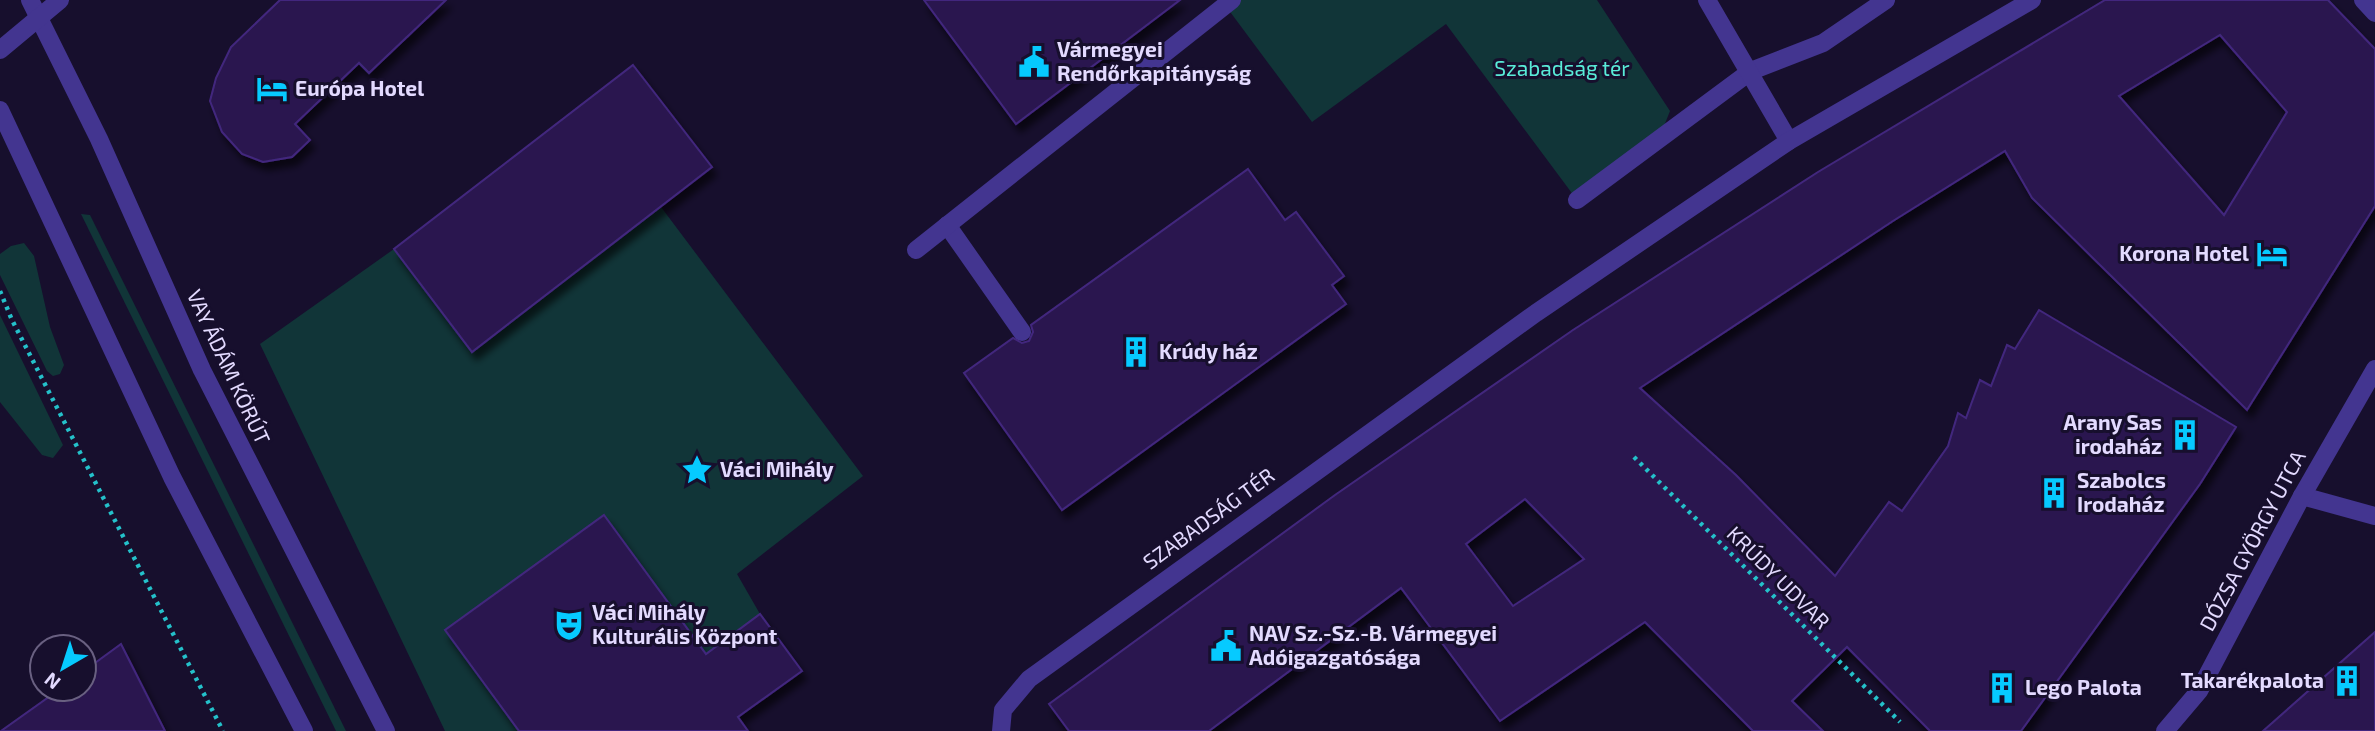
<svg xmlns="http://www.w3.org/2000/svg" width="2375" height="731" viewBox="0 0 2375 731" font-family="'Exo 2',sans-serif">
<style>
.green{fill:#113538}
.building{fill:#2a1950;stroke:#43287e;stroke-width:2;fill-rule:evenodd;filter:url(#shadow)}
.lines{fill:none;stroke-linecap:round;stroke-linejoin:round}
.path{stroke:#24c1ca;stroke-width:4.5;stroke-dasharray:3.5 5;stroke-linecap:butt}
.service{stroke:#433590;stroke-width:18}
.pedestrian{stroke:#433590;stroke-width:18}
.minor{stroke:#433590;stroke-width:18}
.tertiary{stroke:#433590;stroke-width:18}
.labels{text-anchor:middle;stroke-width:6;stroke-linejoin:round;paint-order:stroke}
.poi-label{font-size:21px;font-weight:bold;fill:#e3daff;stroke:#170f2d;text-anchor:start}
.park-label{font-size:21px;fill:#59ecd8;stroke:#170f2d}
.street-label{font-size:21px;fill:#e3daff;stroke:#170f2d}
</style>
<defs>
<filter id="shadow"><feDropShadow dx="4.5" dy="8" stdDeviation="3.5" flood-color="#0009"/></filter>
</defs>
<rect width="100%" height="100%" fill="#170f2d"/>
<g class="green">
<polygon points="1232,0 1597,0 1670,111 1660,136 1577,200 1446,24 1312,122 1225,5"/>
<polygon points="661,207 863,476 737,574 760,614 706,654 604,515 446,630 519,731 445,731 260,344 394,249 473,352"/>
<polygon points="81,214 90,215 346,731 336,731"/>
<polygon points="24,243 34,256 50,327 64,365 60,374 53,376 47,371 0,275 0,254 11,246"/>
<polygon points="0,315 63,445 53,458 42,455 0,402"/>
</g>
<g class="building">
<polygon points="280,0 446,0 369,73 359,63 295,124 310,140 292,157 263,162 242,154 222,132 210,101 216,78 231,47"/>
<polygon points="924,0 1180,0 1016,124"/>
<path d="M2105,0H2328L2375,49V206L2247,410L2032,198L2005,151L1893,221L1640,388L1736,475L1835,576L1889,502L1902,511L1948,446L1958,413L1966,418L1980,380L1991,386L2007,345L2015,349L2039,310L2236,427L2200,484L2021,731H1930L1847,647L1792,701L1823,731H1753L1645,622L1500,721L1401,588L1209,731H1069L1049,704L1335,495L1573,330L1818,172ZM2220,35L2287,112L2224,215L2119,96ZM1525,499L1584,559L1513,606L1466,544Z"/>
<polygon points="633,65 712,167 472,352 394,249"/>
<polygon points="1248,169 1285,220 1296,212 1344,276 1332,285 1346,304 1062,510 964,373 1013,338 1022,343 1029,341 1033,332 1031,325"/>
<polygon points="604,515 706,654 760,614 802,671 738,717 748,731 519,731 445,630"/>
<polygon points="2375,632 2375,731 2263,731"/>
<polygon points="121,644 165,731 1,731 60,689 84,689 84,671"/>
</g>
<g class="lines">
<g class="path">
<polyline points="0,291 12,320 223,731"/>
<polyline points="1634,457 1900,722"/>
</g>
<polyline class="service" points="947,225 1022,332"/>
<g class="pedestrian">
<polyline points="2363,0 2375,13"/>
<polyline points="1577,200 1751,71 1823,43 1886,0"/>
<polyline points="2302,496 2375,516"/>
<polyline points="2165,731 2199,691 2302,496 2375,369"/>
</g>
<g class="minor">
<polyline points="1707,0 1789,141"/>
<polyline points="916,250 1232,0"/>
<polyline points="1001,731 1003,710 1029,679 1536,313 1789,141 2032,0"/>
</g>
<g class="tertiary">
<polyline points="30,0 99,139 202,370 386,731"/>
<polyline points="0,50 60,0"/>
<polyline points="0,110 172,477 304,731"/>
</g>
</g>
<defs>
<symbol id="civic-bare" viewBox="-9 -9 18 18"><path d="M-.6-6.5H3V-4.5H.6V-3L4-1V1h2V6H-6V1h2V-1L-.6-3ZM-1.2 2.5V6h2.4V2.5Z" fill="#06caff" stroke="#170f2d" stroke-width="2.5" paint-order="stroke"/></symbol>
<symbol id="hotel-bare" viewBox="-9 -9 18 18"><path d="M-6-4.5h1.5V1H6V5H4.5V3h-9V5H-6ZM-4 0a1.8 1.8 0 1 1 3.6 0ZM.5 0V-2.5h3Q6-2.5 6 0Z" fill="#06caff" stroke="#170f2d" stroke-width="2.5" paint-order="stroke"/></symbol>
<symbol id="building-bare" viewBox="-9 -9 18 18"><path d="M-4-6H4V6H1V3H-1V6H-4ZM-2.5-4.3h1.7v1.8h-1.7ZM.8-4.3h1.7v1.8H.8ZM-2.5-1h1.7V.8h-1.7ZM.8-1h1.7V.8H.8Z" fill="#06caff" stroke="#170f2d" stroke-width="2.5" paint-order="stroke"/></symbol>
<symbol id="sight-bare" viewBox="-9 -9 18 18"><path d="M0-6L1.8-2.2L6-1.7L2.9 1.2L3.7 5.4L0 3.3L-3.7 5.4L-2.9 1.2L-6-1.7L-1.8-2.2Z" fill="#06caff" stroke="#170f2d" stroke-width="2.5" paint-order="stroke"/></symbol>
<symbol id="theatre-bare" viewBox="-9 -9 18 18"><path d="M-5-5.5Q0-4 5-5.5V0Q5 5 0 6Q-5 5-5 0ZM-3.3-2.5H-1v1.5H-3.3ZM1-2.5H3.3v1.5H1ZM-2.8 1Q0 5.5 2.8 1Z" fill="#06caff" stroke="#170f2d" stroke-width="2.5" paint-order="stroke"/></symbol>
</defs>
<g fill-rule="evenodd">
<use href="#civic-bare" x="1012" y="40" width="44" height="44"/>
<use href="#hotel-bare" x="250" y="67" width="44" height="44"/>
<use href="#hotel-bare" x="2250" y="232" width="44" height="44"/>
<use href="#building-bare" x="1114" y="330" width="44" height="44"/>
<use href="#building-bare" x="2163" y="413" width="44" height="44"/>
<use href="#sight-bare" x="675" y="448" width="44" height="44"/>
<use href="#building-bare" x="2032" y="471" width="44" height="44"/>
<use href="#theatre-bare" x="547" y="603" width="44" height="44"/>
<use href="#civic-bare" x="1204" y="624" width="44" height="44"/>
<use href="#building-bare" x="2325" y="659" width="44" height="44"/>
<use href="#building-bare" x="1980" y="666" width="44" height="44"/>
</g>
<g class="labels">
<g class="poi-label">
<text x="1057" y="57">Vármegyei<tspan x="1057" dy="24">Rendőrkapitányság</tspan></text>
<text x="295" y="96">Európa Hotel</text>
<text x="2249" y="261" text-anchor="end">Korona Hotel</text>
<text x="1159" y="359">Krúdy ház</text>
<text x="2162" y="430" text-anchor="end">Arany Sas<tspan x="2162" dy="24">irodaház</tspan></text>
<text x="720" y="477">Váci Mihály</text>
<text x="2077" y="488">Szabolcs<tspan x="2077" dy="24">Irodaház</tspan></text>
<text x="592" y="620">Váci Mihály<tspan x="592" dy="24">Kulturális Központ</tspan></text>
<text x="1249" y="641">NAV Sz.-Sz.-B. Vármegyei<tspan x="1249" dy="24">Adóigazgatósága</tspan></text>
<text x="2324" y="688" text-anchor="end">Takarékpalota</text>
<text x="2025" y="695">Lego Palota</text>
</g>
<g class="park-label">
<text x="1562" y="76">Szabadság tér</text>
</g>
<g class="street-label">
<text transform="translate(228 367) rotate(65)" y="7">VAY ÁDÁM KÖRÚT</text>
<text transform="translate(1209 519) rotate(-36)" y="7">SZABADSÁG TÉR</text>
<text transform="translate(2253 541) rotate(-62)" y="7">DÓZSA GYÖRGY UTCA</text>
<text transform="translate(1778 578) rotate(45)" y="7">KRÚDY UDVAR</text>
</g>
</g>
<g transform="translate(63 668) rotate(219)"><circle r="33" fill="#170f2d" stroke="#696081" stroke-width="2"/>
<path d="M0-5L12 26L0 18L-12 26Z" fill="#06caff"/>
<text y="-10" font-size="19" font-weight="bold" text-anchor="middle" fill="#e3daff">N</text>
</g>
</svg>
